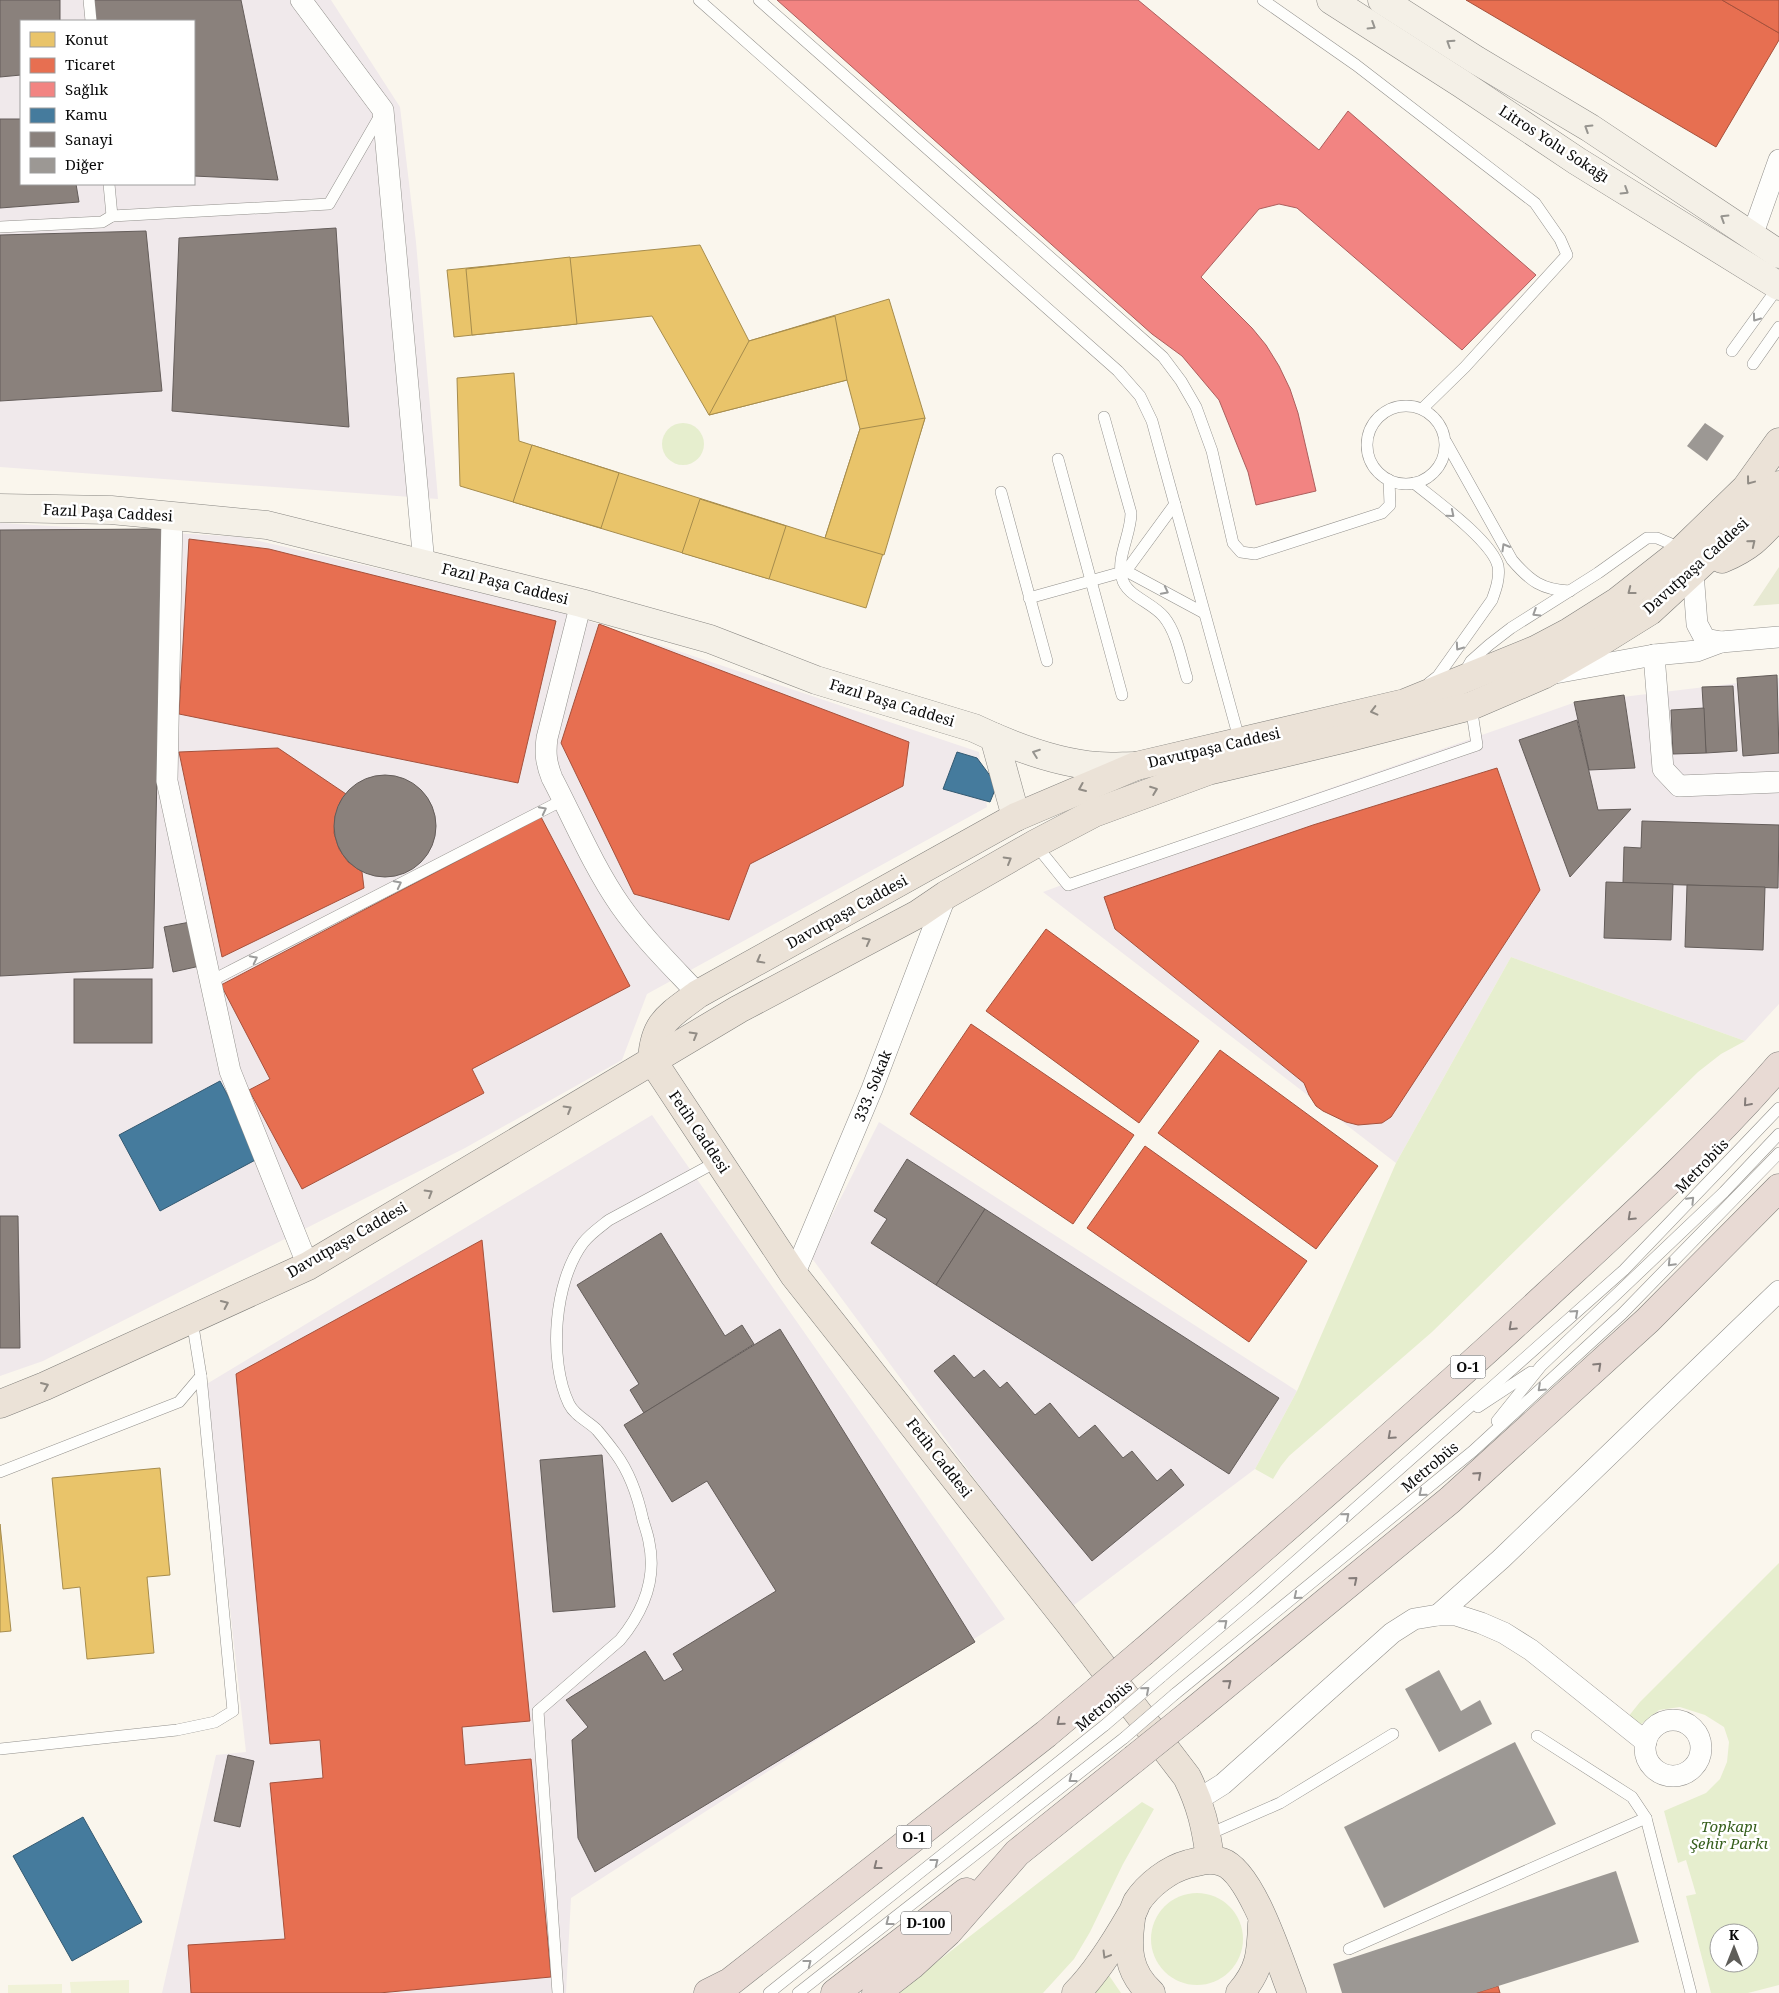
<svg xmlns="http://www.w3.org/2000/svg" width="1779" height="1993" viewBox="0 0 1779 1993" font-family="'Noto Serif',serif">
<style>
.industrial{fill:#f0e9eb;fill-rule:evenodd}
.green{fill:#e6eece;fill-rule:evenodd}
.cemetery{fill:#e7e9d2}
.pitch{fill:#f0f2d7}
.homes{fill:#e9c46a;stroke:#a68c4d}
.shops{fill:#e76f51;stroke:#a5513c}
.health{fill:#f28482;stroke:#ac5f5e}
.public{fill:#457b9d;stroke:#335971}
.industry{fill:#8a817c;stroke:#645d5a}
.building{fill:#9c9894}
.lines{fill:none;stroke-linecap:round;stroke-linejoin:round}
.lane-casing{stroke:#92908c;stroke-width:12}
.street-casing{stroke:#92908c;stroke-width:22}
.secondary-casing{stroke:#898783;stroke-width:29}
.primary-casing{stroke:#7f7e7a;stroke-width:29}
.highway-casing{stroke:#7f7e7a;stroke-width:29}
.lane{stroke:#fefefc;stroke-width:11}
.street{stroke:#fefefc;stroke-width:21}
.secondary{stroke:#f4f0e7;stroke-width:28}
.primary{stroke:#ebe2d7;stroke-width:28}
.highway{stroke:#e8dad4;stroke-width:28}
.lane-bridge-casing{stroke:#92908c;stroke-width:12;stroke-linecap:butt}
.highway-bridge-casing{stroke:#7f7e7a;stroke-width:29;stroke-linecap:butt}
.lane-bridge{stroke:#fefefc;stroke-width:11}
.highway-bridge{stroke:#e8dad4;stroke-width:28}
.oneway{stroke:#96948f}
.oneway2{stroke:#9c9c9b}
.oneway3{stroke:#918c85}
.oneway4{stroke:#847c79}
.labels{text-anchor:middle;stroke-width:5;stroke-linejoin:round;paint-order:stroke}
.shield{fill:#fff;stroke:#545454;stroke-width:1}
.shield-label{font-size:14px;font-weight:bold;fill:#0a0a0a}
.street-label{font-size:15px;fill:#0a0a0a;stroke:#fff}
.park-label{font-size:15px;font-style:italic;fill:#365f1d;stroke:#fff}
</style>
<rect width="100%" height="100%" fill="#faf6ed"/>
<g class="industrial">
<path d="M0,0H331L400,107L416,242L438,499L0,467ZM21,21H194V184H21Z"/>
<polygon points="0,523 242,537 553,609 979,752 987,807 647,994 622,1060 465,1148 43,1361 0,1376"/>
<polygon points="1779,678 1779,1004 1745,1041 1511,957 1396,1163 1043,892 1194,836 1573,703"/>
<polygon points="652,1115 1005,1619 571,1898 566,1993 162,1993 216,1755 246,1752 205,1385"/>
<polygon points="879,1122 1297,1391 1255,1469 1070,1608 811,1257"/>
</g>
<g class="green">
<circle cx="683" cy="444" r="21"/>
<polygon points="1511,957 1745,1041 1721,1054 1698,1072 1432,1332 1289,1456 1281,1466 1273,1479 1255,1469 1297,1391 1396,1163"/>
<path d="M1779,1563V1985L1748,1993H1711L1686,1896L1696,1894L1686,1860L1678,1863L1664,1811L1706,1793L1720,1779L1727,1762L1729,1742L1724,1727L1705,1715L1680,1707L1659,1710L1640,1725L1628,1717L1640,1702ZM1719,1933H1749V1963H1719Z"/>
<polygon points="1142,1802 1154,1809 1123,1864 1090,1932 1074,1959 1043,1993 897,1993"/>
<circle cx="1197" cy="1939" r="46"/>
<polygon points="1108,1974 1121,1993 1089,1993"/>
</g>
<polygon class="cemetery" points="1779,567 1779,604 1753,606"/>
<g class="pitch">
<polygon points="129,1980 129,1993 71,1993 70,1982"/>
<polygon points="62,1984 62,1993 8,1993 8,1985"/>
</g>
<g class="homes">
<polygon points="700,245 749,341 889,299 925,418 866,608 460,486 457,378 514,373 519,441 825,538 860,429 847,380 709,415 652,316 454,337 447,270"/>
<polygon points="570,257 577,324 472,335 466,269"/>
<polygon points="835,316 847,380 709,415 749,341"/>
<polygon points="925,418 884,555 825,538 860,429"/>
<polygon points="532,445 619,473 601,528 513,502"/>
<polygon points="700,499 786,526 769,579 682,553"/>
<polygon points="160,1468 170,1575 147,1577 154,1653 87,1659 80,1587 63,1589 52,1478"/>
<polygon points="0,1524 11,1631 0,1632"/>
</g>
<g class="shops">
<polygon points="1466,0 1722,0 1779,33 1779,40 1716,147"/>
<polygon points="1722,0 1779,0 1779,33"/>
<polygon points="189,539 269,549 556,621 518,783 179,714"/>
<polygon points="599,624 909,742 903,786 750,864 729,920 634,894 561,743"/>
<polygon points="278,748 346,794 340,802 335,817 334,833 339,849 348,862 362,872 364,888 222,957 179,752"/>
<polygon points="1497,768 1540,890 1391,1117 1382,1123 1358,1125 1346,1122 1323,1111 1316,1106 1309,1095 1304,1083 1115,929 1104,897 1313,825"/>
<polygon points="541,817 630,986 472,1069 484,1093 302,1189 249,1090 270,1079 221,985"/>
<polygon points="1046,929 1199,1041 1139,1123 986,1011"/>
<polygon points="971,1024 1134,1135 1073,1224 910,1114"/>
<polygon points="1220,1050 1378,1166 1316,1249 1158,1133"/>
<polygon points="1145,1146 1307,1261 1249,1342 1087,1228"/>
<polygon points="482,1240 530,1721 462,1727 465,1765 531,1759 551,1977 379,1993 191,1993 188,1945 285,1939 270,1783 323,1778 320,1740 270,1744 236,1374"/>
<polygon points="1498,1986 1500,1993 1476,1993"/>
</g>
<polygon class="health" points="777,0 1138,0 1319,150 1348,111 1536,275 1462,350 1297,208 1279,204 1259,209 1201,277 1252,328 1266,345 1279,366 1290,389 1298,413 1316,491 1256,505 1248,472 1219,400 1182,356 1152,334"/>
<g class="public">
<polygon points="957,752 977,758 997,785 990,802 943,789"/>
<polygon points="220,1081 261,1157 160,1211 119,1135"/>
<polygon points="83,1817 142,1922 72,1961 13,1856"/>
</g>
<g class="industry">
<polygon points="0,0 60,0 60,21 21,21 21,75 0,77"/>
<polygon points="89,0 241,0 278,180 194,176 194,21 94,21"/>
<polygon points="0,119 21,119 21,184 76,184 79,202 0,208"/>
<polygon points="336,228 349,427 172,411 179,238"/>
<polygon points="146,231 162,391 0,401 0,235"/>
<polygon points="162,529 153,968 0,976 0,530"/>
<polygon points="1777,675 1779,753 1743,756 1737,678"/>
<polygon points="1733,686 1737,751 1706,753 1702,687"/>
<polygon points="1624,695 1635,768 1589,770 1574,702"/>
<polygon points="1704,708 1706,753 1673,754 1671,710"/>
<polygon points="1577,720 1598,810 1631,809 1570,877 1519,740"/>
<circle cx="385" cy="826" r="51"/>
<polygon points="1642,821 1779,825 1778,888 1623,883 1624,847 1641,848"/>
<polygon points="1606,882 1673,884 1671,940 1604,938"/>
<polygon points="1687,885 1765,887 1763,950 1685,947"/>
<polygon points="190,922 200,966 173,972 164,927"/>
<rect x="74" y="979" width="78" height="64"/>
<polygon points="907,1159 985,1209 936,1285 871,1243 887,1219 874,1211"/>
<polygon points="985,1209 1279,1398 1229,1474 936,1285"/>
<polygon points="0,1216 18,1216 20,1348 0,1348"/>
<polygon points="661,1233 725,1336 742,1325 754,1344 644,1413 630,1390 639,1384 577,1285"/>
<polygon points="780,1329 975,1642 595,1872 578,1838 572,1740 588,1727 566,1700 645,1651 664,1681 683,1670 673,1654 776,1591 707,1481 672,1502 624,1425"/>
<polygon points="954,1355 974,1378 984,1370 1000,1388 1007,1382 1035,1415 1050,1403 1079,1438 1095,1425 1123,1458 1132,1451 1157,1481 1171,1469 1184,1485 1092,1561 934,1371"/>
<polygon points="602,1455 615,1607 553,1612 540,1460"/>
<polygon points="228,1755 254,1761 240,1827 214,1821"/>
</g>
<g class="building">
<polygon points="1705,423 1724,436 1707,461 1687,446"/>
<polygon points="1439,1670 1461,1711 1480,1700 1492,1724 1439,1752 1405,1689"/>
<polygon points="1515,1742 1556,1824 1384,1908 1344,1827"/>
<polygon points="1616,1871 1639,1942 1476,1993 1342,1993 1333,1964"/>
</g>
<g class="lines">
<defs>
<g id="lane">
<polyline points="89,0 91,21"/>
<polyline points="699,0 1118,371 1140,396 1152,421 1240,742"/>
<polyline points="759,0 1163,357 1181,381 1196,407 1212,451 1233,543 1241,552 1255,554 1382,513 1390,505 1389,480"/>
<polyline points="1263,0 1356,65 1535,203 1560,239 1567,255 1465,367 1422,409"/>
<polyline points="109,184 112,216 329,204 381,114"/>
<polyline points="0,227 102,222 112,216"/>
<polyline points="1732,351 1779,286"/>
<polyline points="1753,364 1779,327"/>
<circle cx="1406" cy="445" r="39"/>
<path d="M1104,417L1131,513C1131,535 1116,557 1122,578C1126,596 1152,602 1164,617C1177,633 1181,659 1187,678"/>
<path d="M1446,442L1512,560C1530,581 1542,590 1570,591"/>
<polyline points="1058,459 1122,695"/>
<path d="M1414,483C1435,500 1492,541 1498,566C1500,578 1496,589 1492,600L1438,676L1429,683"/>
<polyline points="1001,492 1047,661"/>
<polyline points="1126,571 1204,613"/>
<polyline points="1029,598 1126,571 1175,504"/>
<polyline points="1463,675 1471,661 1489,645 1511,628 1598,573 1647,538 1657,538 1669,543 1679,553"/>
<polyline points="1035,844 1068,885 1477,745 1471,706"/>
<polyline points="211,981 563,800"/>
<polyline points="1478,1407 1531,1372"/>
<polyline points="1497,1421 1541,1366 1724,1192 1779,1134"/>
<polyline points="0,1472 179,1402 201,1376"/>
<polyline points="1161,1677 1253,1599 1624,1270 1779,1108"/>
<polyline points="1175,1694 1473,1451 1622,1314 1779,1153"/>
<polyline points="1537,1736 1632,1797 1646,1818 1691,1993"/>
<polyline points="0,1749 177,1730 215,1722 233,1711 201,1376 192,1320"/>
<polyline points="1207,1835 1280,1803 1393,1734"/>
<polyline points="1349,1949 1646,1818"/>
<path d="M558,1993L538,1711L620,1640C643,1612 657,1579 649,1542C648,1535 645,1527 643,1520C638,1497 630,1473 616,1454C610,1446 603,1437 597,1430C588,1421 575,1416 569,1404C548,1360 554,1282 583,1243C590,1234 600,1227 609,1220L718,1161"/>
<polyline points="769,1993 1105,1725"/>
<polyline points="798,1993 1124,1738"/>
</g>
<g id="street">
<polyline points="301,0 383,110 424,564"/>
<polyline points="1752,236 1779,160"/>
<polyline points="172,516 167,781 230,1071 308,1266"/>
<polyline points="1693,572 1697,624 1705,639 1721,642"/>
<path d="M581,603L547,738C545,753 546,763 552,778C574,820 593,866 620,905C643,938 672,966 698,994"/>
<polyline points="1654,655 1663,769 1679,786 1779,782"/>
<polyline points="1555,673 1654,655 1697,651 1721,642 1779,637"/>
<polyline points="794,1275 872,1089 946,895"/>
<polyline points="1438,1615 1501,1559 1779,1291"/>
<circle cx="1673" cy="1748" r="28"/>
<polyline points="1199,1799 1223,1784 1392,1633 1414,1619 1438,1615 1456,1615 1481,1623 1504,1633 1531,1650 1646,1742"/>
</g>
<g id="secondary">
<polyline points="1331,0 1462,84 1577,161 1779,286"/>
<polyline points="1382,0 1476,60 1590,128 1779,254"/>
<path d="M0,508L111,510L267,525L581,603L710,639L816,680L974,728C1012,746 1055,763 1098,766C1110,767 1123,766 1136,766"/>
<polyline points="994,737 1016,817"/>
</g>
<g id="primary">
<path d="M1722,559C1750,547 1758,538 1779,515"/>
<path d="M652,1060C654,1022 669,1016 698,994L1016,817L1136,766L1405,703L1535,650L1569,632L1618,601L1679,553L1746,488L1779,442"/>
<path d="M652,1060L794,1275L1070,1624L1187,1777C1201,1805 1206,1828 1210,1859"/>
<polyline points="0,1404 45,1386 308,1266 739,1009 918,914 946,895 1035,844 1094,813 1208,771 1343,739 1471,706 1543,675 1597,644 1650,611 1740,528 1779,485"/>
<path d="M1131,1919C1127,1948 1127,1971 1151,1993"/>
<path d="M1076,1993C1097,1972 1116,1941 1131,1915C1134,1911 1135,1906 1137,1902C1148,1885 1169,1869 1188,1864C1200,1861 1210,1858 1222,1862C1252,1872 1280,1963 1292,1993"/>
<path d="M1240,1993C1260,1970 1261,1954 1262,1924"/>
</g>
<g id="highway">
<path d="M1143,1652C1279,1535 1415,1417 1547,1295C1627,1221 1708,1148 1779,1066"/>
<polyline points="1190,1714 1450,1500 1648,1320 1779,1188"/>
<polyline points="708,1993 730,1982 1046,1734 1097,1691"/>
<polyline points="835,1993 966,1892"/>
<polyline points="876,1993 912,1965 948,1932 1017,1853 1134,1759"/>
</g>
</defs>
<use href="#lane" class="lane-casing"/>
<use href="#street" class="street-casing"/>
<use href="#secondary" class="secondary-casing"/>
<use href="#primary" class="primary-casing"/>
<use href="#highway" class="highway-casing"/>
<use href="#lane" class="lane"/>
<use href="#street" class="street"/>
<use href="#secondary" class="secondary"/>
<use href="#primary" class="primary"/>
<use href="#highway" class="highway"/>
<defs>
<g id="lane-bridge">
<polyline points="1105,1725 1161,1677"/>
<polyline points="1124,1738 1175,1694"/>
</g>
<g id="highway-bridge">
<polyline points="1097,1691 1143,1652"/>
<polyline points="1134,1759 1190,1714"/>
</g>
</defs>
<use href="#lane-bridge" class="lane-bridge-casing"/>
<use href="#highway-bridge" class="highway-bridge-casing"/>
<use href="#lane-bridge" class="lane-bridge"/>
<use href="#highway-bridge" class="highway-bridge"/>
</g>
<defs><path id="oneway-chevron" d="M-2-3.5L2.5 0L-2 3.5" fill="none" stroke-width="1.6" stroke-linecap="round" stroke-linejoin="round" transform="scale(1.25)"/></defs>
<g class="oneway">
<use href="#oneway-chevron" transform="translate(1372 26) rotate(32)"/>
<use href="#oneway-chevron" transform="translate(1450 43) rotate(-147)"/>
<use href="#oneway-chevron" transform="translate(1588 128) rotate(-148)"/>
<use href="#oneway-chevron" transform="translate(1625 191) rotate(32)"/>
<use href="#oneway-chevron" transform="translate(1724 218) rotate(-148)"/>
<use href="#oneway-chevron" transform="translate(1036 753) rotate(-160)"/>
</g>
<g class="oneway2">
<use href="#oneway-chevron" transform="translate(1756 318) rotate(126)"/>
<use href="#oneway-chevron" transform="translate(1451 514) rotate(40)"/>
<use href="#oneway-chevron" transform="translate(1505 547) rotate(-120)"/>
<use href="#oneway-chevron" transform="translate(1165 591) rotate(27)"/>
<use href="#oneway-chevron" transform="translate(1536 613) rotate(148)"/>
<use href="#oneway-chevron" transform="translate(1459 647) rotate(125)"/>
<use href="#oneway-chevron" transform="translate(543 810) rotate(-27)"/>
<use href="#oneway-chevron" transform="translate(398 884) rotate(-27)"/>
<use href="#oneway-chevron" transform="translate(254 959) rotate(-27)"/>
<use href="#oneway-chevron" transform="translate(1691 1200) rotate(-46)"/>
<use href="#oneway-chevron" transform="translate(1671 1263) rotate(134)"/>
<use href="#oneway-chevron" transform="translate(1575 1313) rotate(-42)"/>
<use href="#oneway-chevron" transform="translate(1541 1388) rotate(137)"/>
<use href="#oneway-chevron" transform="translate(1422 1493) rotate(140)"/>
<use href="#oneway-chevron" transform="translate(1346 1516) rotate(-41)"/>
<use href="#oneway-chevron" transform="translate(1297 1596) rotate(140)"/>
<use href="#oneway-chevron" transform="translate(1224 1623) rotate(-41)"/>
<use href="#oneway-chevron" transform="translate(1146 1690) rotate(-41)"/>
<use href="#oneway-chevron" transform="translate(1072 1779) rotate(142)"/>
<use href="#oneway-chevron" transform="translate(935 1862) rotate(-38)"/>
<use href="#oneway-chevron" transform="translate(889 1922) rotate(142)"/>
<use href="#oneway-chevron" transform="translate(808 1963) rotate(-38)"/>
</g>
<g class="oneway3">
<use href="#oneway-chevron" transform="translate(1750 481) rotate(127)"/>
<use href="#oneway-chevron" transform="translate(1752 543) rotate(-39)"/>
<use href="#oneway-chevron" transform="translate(1631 591) rotate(142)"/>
<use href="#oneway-chevron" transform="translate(1374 711) rotate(166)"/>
<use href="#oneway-chevron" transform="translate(1082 788) rotate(157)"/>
<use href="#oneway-chevron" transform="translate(1154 790) rotate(-21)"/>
<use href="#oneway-chevron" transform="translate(1008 860) rotate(-30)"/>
<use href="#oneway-chevron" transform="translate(867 941) rotate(-28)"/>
<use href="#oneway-chevron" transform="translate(760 960) rotate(151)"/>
<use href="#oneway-chevron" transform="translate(694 1035) rotate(-30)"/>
<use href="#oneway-chevron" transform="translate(568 1109) rotate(-31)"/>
<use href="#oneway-chevron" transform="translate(429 1193) rotate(-31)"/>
<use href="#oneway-chevron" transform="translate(225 1304) rotate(-25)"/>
<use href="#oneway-chevron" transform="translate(45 1386) rotate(-23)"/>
<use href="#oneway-chevron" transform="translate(1106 1955) rotate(121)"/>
</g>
<g class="oneway4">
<use href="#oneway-chevron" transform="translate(1747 1103) rotate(131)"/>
<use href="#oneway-chevron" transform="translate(1631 1217) rotate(137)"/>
<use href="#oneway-chevron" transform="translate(1512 1327) rotate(137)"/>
<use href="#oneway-chevron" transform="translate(1598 1366) rotate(-43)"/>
<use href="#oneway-chevron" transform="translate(1391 1436) rotate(138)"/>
<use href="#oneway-chevron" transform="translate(1478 1475) rotate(-42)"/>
<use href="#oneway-chevron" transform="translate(1354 1580) rotate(-40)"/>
<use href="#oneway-chevron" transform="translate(1228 1683) rotate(-39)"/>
<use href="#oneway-chevron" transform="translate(1060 1722) rotate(140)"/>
<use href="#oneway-chevron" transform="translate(877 1866) rotate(142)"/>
</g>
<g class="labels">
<g class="shield">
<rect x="1450.5" y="1355.5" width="35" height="23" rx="4"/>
<rect x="896.5" y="1825.5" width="35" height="23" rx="4"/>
<rect x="901" y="1911.5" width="50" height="23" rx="4"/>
</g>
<g class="shield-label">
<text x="1468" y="1372">O-1</text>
<text x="914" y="1842">O-1</text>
<text x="926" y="1928">D-100</text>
</g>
<g class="street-label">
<text transform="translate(1554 144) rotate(33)" y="5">Litros Yolu Sokağı</text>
<text transform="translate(108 513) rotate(3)" y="5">Fazıl Paşa Caddesi</text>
<text transform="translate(1696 566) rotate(-42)" y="5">Davutpaşa Caddesi</text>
<text transform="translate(505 584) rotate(14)" y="5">Fazıl Paşa Caddesi</text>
<text transform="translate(892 703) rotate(17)" y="5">Fazıl Paşa Caddesi</text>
<text transform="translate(1214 748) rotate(-13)" y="5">Davutpaşa Caddesi</text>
<text transform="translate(847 912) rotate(-29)" y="5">Davutpaşa Caddesi</text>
<text transform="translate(873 1086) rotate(-68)" y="5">333. Sokak</text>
<text transform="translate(699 1132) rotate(56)" y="5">Fetih Caddesi</text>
<text transform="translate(1702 1166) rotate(-46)" y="5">Metrobüs</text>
<text transform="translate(347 1240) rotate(-30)" y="5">Davutpaşa Caddesi</text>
<text transform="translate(939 1458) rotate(52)" y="5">Fetih Caddesi</text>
<text transform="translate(1430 1467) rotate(-40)" y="5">Metrobüs</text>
<text transform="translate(1104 1706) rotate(-40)" y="5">Metrobüs</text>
</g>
<g class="park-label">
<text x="1729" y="1832">Topkapı<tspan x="1729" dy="17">Şehir Parkı</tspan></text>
</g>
</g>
<rect x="20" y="20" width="175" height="165" fill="#ffffff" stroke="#9d9d9d"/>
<rect x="30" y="32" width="25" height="15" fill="#e9c46a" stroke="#9d9d9d"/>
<text x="65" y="45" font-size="15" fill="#0a0a0a">Konut</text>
<rect x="30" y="58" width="25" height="15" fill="#e76f51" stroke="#9d9d9d"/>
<text x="65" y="70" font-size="15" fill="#0a0a0a">Ticaret</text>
<rect x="30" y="82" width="25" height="15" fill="#f28482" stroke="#9d9d9d"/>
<text x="65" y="95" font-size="15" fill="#0a0a0a">Sağlık</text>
<rect x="30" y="108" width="25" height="15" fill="#457b9d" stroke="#9d9d9d"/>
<text x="65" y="120" font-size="15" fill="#0a0a0a">Kamu</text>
<rect x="30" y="132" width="25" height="15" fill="#8a817c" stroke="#9d9d9d"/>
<text x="65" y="145" font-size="15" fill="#0a0a0a">Sanayi</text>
<rect x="30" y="158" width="25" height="15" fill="#9c9894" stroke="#9d9d9d"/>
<text x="65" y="170" font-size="15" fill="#0a0a0a">Diğer</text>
<g transform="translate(1734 1948)"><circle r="24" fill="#ffffff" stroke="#9d9d9d"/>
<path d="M0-4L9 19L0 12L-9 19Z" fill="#5e5d59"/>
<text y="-8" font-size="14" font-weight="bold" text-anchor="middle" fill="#0a0a0a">K</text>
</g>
</svg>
